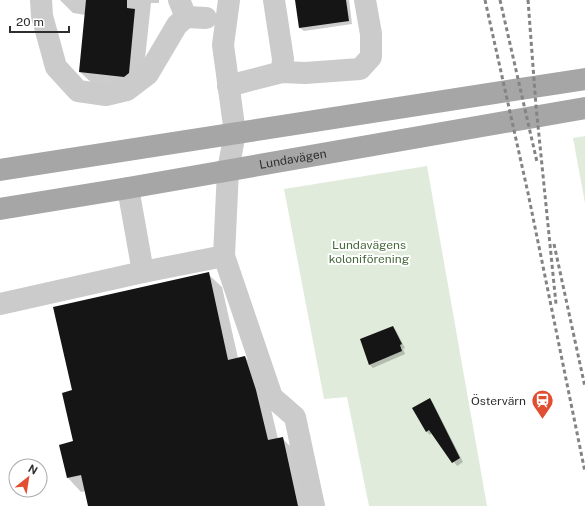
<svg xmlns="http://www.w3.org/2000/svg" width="585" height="506" viewBox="0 0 585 506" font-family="'Public Sans',sans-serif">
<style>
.green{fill:#e0ebdb}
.shadow{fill:#0003}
.building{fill:#151515}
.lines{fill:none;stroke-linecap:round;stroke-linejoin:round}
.minor{stroke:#cbcbcb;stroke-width:22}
.major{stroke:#a6a6a6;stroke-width:22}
.rail{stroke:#838383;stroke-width:3;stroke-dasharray:4 3;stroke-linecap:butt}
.labels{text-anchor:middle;stroke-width:4;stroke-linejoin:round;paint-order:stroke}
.street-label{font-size:12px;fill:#2e2e2e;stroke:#fff}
.park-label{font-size:12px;fill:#46683c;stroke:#fff}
.poi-label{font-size:12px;fill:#2e2e2e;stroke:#fff;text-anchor:end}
</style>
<rect width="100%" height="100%" fill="#fff"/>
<g class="green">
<polygon points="585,136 585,203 573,138"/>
<polygon points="427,166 487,506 369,506 347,397 324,399 284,189"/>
</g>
<g class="shadow">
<polygon points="60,0 159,0 159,3 151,3 142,87 94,85 80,72 86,15 73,13"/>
<polygon points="296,0 349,0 352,24 304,31 300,28"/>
<polygon points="208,274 222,287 238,358 245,357 258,371 270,405 278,439 282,438 296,452 308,506 89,506 86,491 81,492 68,478 60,445 75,442 73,391"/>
<polygon points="393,327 396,331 405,348 403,349 405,354 373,368 370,365"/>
<polygon points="430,399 433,403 463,462 457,466 432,433 430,435 426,431"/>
</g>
<g class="building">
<polygon points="86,0 127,0 127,8 135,9 129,73 124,77 79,72"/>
<polygon points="295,0 346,0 349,21 299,28"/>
<polygon points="209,272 228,360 245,356 256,390 268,440 283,437 298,506 88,506 81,475 67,478 59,445 73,441 62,393 72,390 53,307"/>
<polygon points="393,326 402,344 400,345 402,351 369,365 360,339"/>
<polygon points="430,398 460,458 452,463 429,430 426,432 412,408"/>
</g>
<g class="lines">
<g class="minor">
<polyline points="41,0 42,16 56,67 78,91 106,95 127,90 148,74 177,25 186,17 206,18"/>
<polyline points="179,0 186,17"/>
<polyline points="274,0 283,59 282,72"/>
<polyline points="228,86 282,72 305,73 360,69 371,57 371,34 365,0"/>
<polyline points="128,188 143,272"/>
<polyline points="224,256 272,397 295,417 314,506"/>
<polyline points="0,304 143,272 224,256 228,170 235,133 223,45 229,0"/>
</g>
<g class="major">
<polyline points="0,170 585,79"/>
<path id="s1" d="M0,209L128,188L585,108"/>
</g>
<g class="rail">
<polyline points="485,0 528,193 585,472"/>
<polyline points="500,0 537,162"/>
<polyline points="528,0 536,106 556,304"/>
<polyline points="554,244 585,387"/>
</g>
</g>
<defs>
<symbol id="station-pin" viewBox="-11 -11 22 30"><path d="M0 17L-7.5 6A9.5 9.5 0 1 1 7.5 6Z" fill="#e14f33" stroke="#fff"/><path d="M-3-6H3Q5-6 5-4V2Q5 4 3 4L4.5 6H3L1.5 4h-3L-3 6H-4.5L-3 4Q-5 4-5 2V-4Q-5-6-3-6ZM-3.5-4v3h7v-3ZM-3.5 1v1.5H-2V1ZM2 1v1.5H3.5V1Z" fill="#fff"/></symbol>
</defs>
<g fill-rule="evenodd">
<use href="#station-pin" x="530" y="388" width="25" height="34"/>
</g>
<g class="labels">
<g class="street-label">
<text dy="4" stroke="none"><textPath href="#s1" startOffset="297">Lundavägen</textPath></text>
</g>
<g class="park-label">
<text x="369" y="249">Lundavägens<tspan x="369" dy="14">koloniförening</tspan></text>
</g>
<g class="poi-label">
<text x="526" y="405">Östervärn</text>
</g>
</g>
<g transform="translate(28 478) rotate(30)"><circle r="19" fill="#ffffff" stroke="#ababab"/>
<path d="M0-3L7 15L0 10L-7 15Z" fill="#e14f33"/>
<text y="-6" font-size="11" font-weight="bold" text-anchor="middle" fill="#2e2e2e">N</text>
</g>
<path d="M10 26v6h59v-6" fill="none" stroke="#2e2e2e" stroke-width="2"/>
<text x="16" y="26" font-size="12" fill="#2e2e2e" stroke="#ffffff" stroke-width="3" paint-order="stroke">20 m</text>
</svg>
